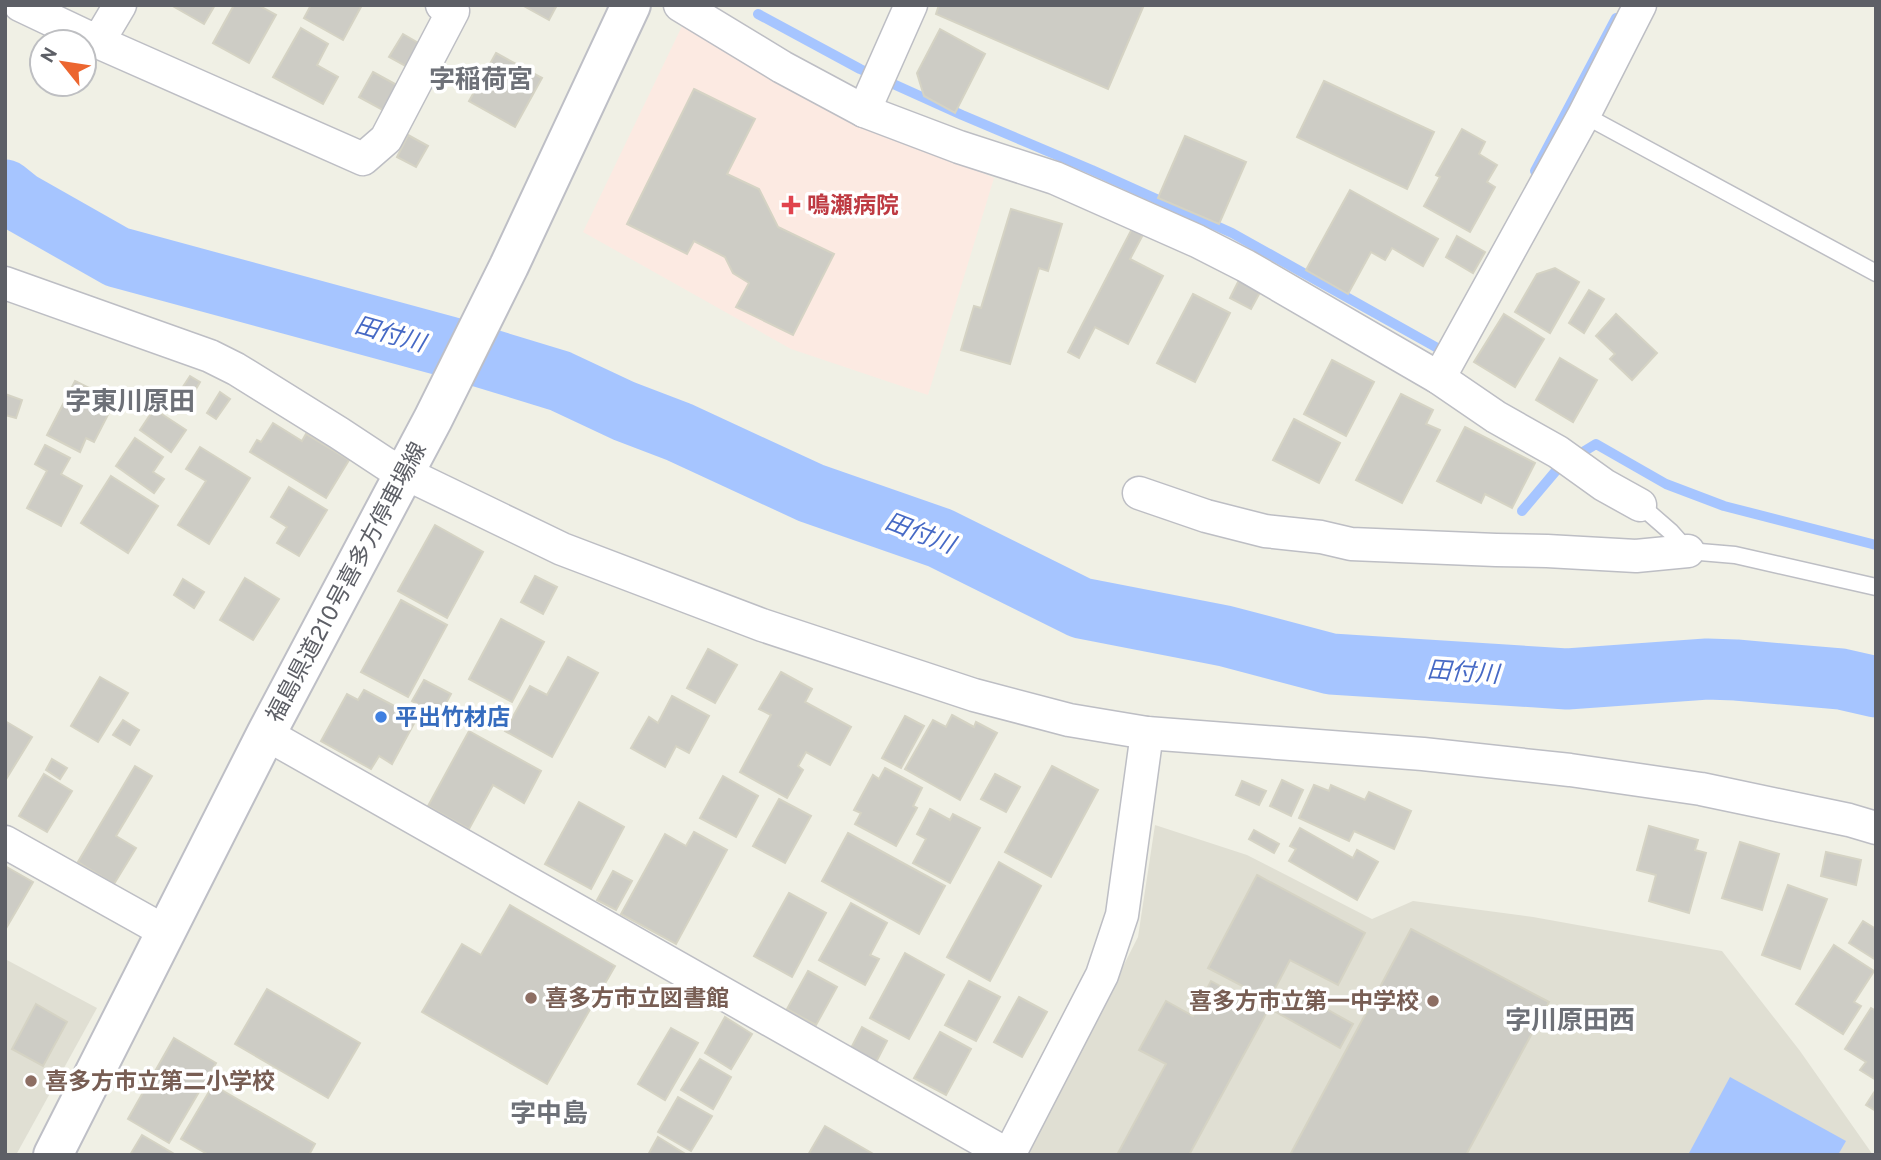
<svg xmlns="http://www.w3.org/2000/svg" width="1881" height="1160" viewBox="0 0 1881 1160" font-family="Overpass,'Noto Sans JP',sans-serif">
<style>
.education{fill:#e0dfd3}
.medical{fill:#fceae2}
.water{fill:#a6c5ff}
.lines{fill:none;stroke-linecap:round;stroke-linejoin:round}
.stream{stroke:#a6c5ff;stroke-width:10}
.river{stroke:#a6c5ff;stroke-width:61}
.building{fill:#cdccc5;stroke:#d5d3c4;stroke-width:2}
.service-casing{stroke:#bdbec4;stroke-width:19}
.minor-casing{stroke:#bdbec4;stroke-width:35}
.secondary-casing{stroke:#bebfc6;stroke-width:42}
.service{stroke:#fff;stroke-width:16}
.minor{stroke:#fff;stroke-width:32}
.secondary{stroke:#fff;stroke-width:38}
.health-dot{fill:#e0444e;stroke:#fff;stroke-width:2.5}
.shop-dot{fill:#3f7fe0;stroke:#fff;stroke-width:2.5}
.education-dot{fill:#8d6e63;stroke:#fff;stroke-width:2.5}
.labels{text-anchor:middle;stroke-width:7;stroke-linejoin:round;paint-order:stroke}
.health-label{font-size:23px;font-weight:bold;fill:#be3a42;stroke:#fff;text-anchor:start}
.street-label{font-size:23px;fill:#5d5f66;stroke:#fff}
.shop-label{font-size:23px;font-weight:bold;fill:#366cbe;stroke:#fff;text-anchor:start}
.education-label{font-size:23px;font-weight:bold;fill:#785e54;stroke:#fff;text-anchor:start}
.water-label{font-size:24px;font-style:italic;fill:#4669c5;stroke:#fff}
.quarter-label{font-size:26px;font-weight:bold;fill:#6e7178;stroke:#fff}
</style>
<rect width="100%" height="100%" fill="#f0f0e5"/>
<g class="education">
<polygon points="1155,825 1247,855 1372,919 1413,901 1533,917 1722,951 1800,1051 1873,1155 1027,1155 1138,937"/>
<polygon points="5,959 97,1008 16,1155 5,1155"/>
</g>
<polygon class="medical" points="684,22 915,143 994,178 928,395 791,349 583,232"/>
<polygon class="water" points="1730,1077 1846,1141 1838,1155 1688,1155"/>
<g class="lines">
<g class="stream">
<polyline points="758,14 860,69 962,115 1092,170 1232,233 1441,350 1445,343"/>
<polyline points="1535,171 1616,18"/>
<polyline points="1522,511 1560,466 1596,444 1666,484 1724,506 1876,545"/>
</g>
<polyline class="river" points="5,190 20,202 117,257 449,347 560,381 624,411 679,432 811,493 940,538 1081,608 1225,636 1331,664 1567,679 1707,669 1736,670 1841,679 1876,687"/>
</g>
<g class="building">
<polygon points="171,5 215,5 204,24"/>
<polygon points="234,5 258,5 276,15 249,63 213,43"/>
<polygon points="311,5 362,5 343,40 304,18"/>
<polygon points="522,5 557,5 549,20"/>
<polygon points="939,5 1144,5 1108,89 936,14"/>
<polygon points="301,28 328,44 317,65 338,77 323,104 273,77"/>
<polygon points="940,29 985,54 955,113 924,96 917,73"/>
<polygon points="403,34 422,45 409,68 389,57"/>
<polygon points="496,53 542,78 515,127 469,101"/>
<polygon points="373,72 404,89 390,114 359,97"/>
<polygon points="1324,81 1434,132 1407,189 1297,137"/>
<polygon points="694,89 755,119 727,174 759,189 778,227 834,254 793,335 736,307 749,283 733,273 725,257 694,241 687,254 627,224"/>
<polygon points="1462,129 1485,142 1479,154 1497,165 1487,182 1495,187 1470,232 1424,206 1440,177 1436,175"/>
<polygon points="408,135 428,146 416,167 397,157"/>
<polygon points="1185,136 1246,162 1219,224 1158,198"/>
<polygon points="1350,190 1438,239 1423,266 1392,248 1385,260 1371,252 1348,294 1306,270"/>
<polygon points="1011,209 1062,224 1048,271 1039,268 1010,364 961,350 974,306 981,308"/>
<polygon points="1135,223 1146,229 1130,259 1163,276 1128,344 1095,327 1079,358 1068,352"/>
<polygon points="1457,236 1485,252 1473,273 1446,257"/>
<polygon points="1555,268 1579,282 1550,333 1515,312 1537,274"/>
<polygon points="1242,274 1264,285 1251,309 1230,298"/>
<polygon points="1589,290 1604,299 1584,333 1569,323"/>
<polygon points="1193,294 1230,313 1195,382 1157,363"/>
<polygon points="1504,314 1544,339 1515,387 1474,362"/>
<polygon points="1616,314 1657,353 1632,380 1610,359 1615,354 1596,336"/>
<polygon points="1560,358 1597,380 1573,422 1536,400"/>
<polygon points="1332,360 1374,382 1346,436 1304,414"/>
<polygon points="190,376 200,382 186,406 175,399"/>
<polygon points="75,381 115,401 94,442 86,438 80,452 47,435"/>
<polygon points="220,392 230,399 216,419 207,413"/>
<polygon points="5,394 22,400 16,418 5,415"/>
<polygon points="1401,394 1433,410 1426,424 1440,430 1402,503 1356,480"/>
<polygon points="154,409 186,430 171,452 140,430"/>
<polygon points="1294,419 1340,443 1319,483 1273,460"/>
<polygon points="273,423 302,441 306,434 349,460 326,498 250,452 257,440 261,442"/>
<polygon points="1465,427 1535,463 1512,508 1485,494 1481,503 1437,481"/>
<polygon points="135,438 163,457 153,472 164,479 154,493 116,466"/>
<polygon points="45,445 70,458 61,474 82,486 61,526 27,508 47,471 35,464"/>
<polygon points="200,447 250,478 209,544 178,525 206,481 186,469"/>
<polygon points="111,476 158,506 128,553 81,523"/>
<polygon points="289,487 327,510 299,556 277,543 287,527 271,517"/>
<polygon points="435,525 483,552 447,618 398,591"/>
<polygon points="535,576 557,587 543,614 521,602"/>
<polygon points="245,578 279,599 253,640 220,620"/>
<polygon points="183,579 204,592 194,608 174,595"/>
<polygon points="401,600 447,625 408,697 361,672"/>
<polygon points="501,619 544,642 512,702 469,679"/>
<polygon points="708,649 737,665 715,703 687,688"/>
<polygon points="568,657 598,673 552,757 505,731 530,686 547,695"/>
<polygon points="781,672 812,689 805,702 851,727 830,765 806,752 798,766 803,770 787,798 740,772 771,715 759,709"/>
<polygon points="100,677 128,693 98,742 71,726"/>
<polygon points="424,680 451,694 439,716 412,701"/>
<polygon points="364,690 417,718 392,764 379,756 371,769 321,741 347,694 358,700"/>
<polygon points="672,696 709,716 689,753 676,746 665,767 631,748 649,717 658,723"/>
<polygon points="952,715 974,727 976,722 997,733 960,800 905,769 933,720 946,727"/>
<polygon points="905,716 924,726 901,768 882,758"/>
<polygon points="123,720 139,730 130,745 113,735"/>
<polygon points="5,721 32,737 5,781"/>
<polygon points="469,731 541,771 524,803 493,785 469,829 428,806"/>
<polygon points="52,759 67,768 60,779 46,770"/>
<polygon points="135,766 152,776 116,836 136,848 114,884 78,862"/>
<polygon points="1052,766 1098,790 1051,877 1005,852"/>
<polygon points="885,768 922,788 913,806 917,808 896,846 855,824 861,813 854,810 873,775 879,779"/>
<polygon points="44,774 72,791 47,832 19,816"/>
<polygon points="995,774 1020,787 1006,812 981,799"/>
<polygon points="723,776 758,796 736,837 700,818"/>
<polygon points="1282,780 1303,790 1291,816 1270,806"/>
<polygon points="1242,781 1266,791 1259,805 1236,795"/>
<polygon points="1314,785 1329,791 1331,785 1365,800 1369,792 1411,811 1394,849 1354,831 1349,841 1299,818"/>
<polygon points="779,799 811,816 785,863 753,846"/>
<polygon points="579,802 624,827 591,889 545,864"/>
<polygon points="930,809 950,820 953,814 980,828 950,883 913,863 926,839 917,834"/>
<polygon points="1649,826 1698,840 1695,850 1706,853 1689,913 1649,901 1656,875 1637,870"/>
<polygon points="1300,828 1353,858 1357,850 1378,862 1357,900 1289,861 1296,849 1290,846"/>
<polygon points="1254,830 1279,844 1274,853 1249,839"/>
<polygon points="694,832 727,850 676,944 621,914 665,834 686,846"/>
<polygon points="848,833 945,886 919,934 822,881"/>
<polygon points="1740,842 1779,854 1762,910 1722,898"/>
<polygon points="1826,852 1861,860 1856,885 1821,876"/>
<polygon points="999,862 1041,886 990,981 947,957"/>
<polygon points="5,866 33,882 5,930"/>
<polygon points="613,871 632,881 616,910 597,900"/>
<polygon points="1257,875 1365,933 1338,985 1290,960 1269,1000 1208,968"/>
<polygon points="1788,885 1827,899 1800,969 1762,955"/>
<polygon points="789,893 826,913 792,977 754,956"/>
<polygon points="851,903 887,923 870,955 879,959 865,985 819,960"/>
<polygon points="510,905 615,966 547,1084 422,1012 462,944 481,955"/>
<polygon points="1863,921 1876,929 1876,960 1849,943"/>
<polygon points="1411,929 1549,1002 1466,1155 1290,1155"/>
<polygon points="1834,945 1874,971 1854,1002 1861,1006 1843,1034 1796,1004"/>
<polygon points="905,953 944,975 909,1039 870,1018"/>
<polygon points="808,971 837,987 816,1025 787,1009"/>
<polygon points="969,981 1000,997 976,1041 945,1025"/>
<polygon points="1211,981 1267,1012 1189,1155 1117,1155 1166,1064 1139,1050 1166,1001 1193,1016"/>
<polygon points="1289,988 1353,1024 1340,1048 1276,1012"/>
<polygon points="267,989 360,1043 328,1098 235,1044"/>
<polygon points="1019,997 1047,1012 1022,1057 994,1042"/>
<polygon points="36,1004 67,1022 43,1066 12,1049"/>
<polygon points="1871,1008 1876,1011 1876,1080 1860,1070 1866,1062 1845,1049"/>
<polygon points="725,1017 752,1034 731,1069 705,1053"/>
<polygon points="862,1027 887,1041 876,1062 851,1048"/>
<polygon points="671,1028 698,1043 665,1100 638,1084"/>
<polygon points="940,1032 971,1049 946,1095 914,1078"/>
<polygon points="174,1038 216,1063 169,1143 128,1119"/>
<polygon points="700,1059 731,1077 713,1109 681,1090"/>
<polygon points="213,1085 315,1144 309,1155 209,1155 181,1139"/>
<polygon points="1875,1091 1876,1091 1876,1111 1866,1105"/>
<polygon points="678,1097 712,1116 691,1151 658,1132"/>
<polygon points="825,1126 875,1155 808,1155"/>
<polygon points="142,1135 176,1155 130,1155"/>
<polygon points="658,1137 687,1155 648,1155"/>
</g>
<g class="lines">
<defs>
<g id="service">
<polyline points="1584,115 1876,273"/>
<polyline points="1640,505 1671,532 1688,551 1735,555 1876,587"/>
</g>
<g id="minor">
<polyline points="20,5 98,42 120,5"/>
<polyline points="680,5 782,67 864,111 959,147 1055,178 1197,241 1246,266 1439,378 1496,417 1558,452 1604,485 1640,505"/>
<polyline points="98,42 363,159 386,139 453,11 442,5"/>
<polyline points="864,111 911,5"/>
<polyline points="5,283 210,356 236,369 339,433 386,464 562,549 762,625 974,695 1069,720 1147,733 1423,754 1570,770 1701,789 1849,820 1876,828"/>
<polyline points="1439,378 1584,115 1640,5"/>
<polyline points="1139,493 1206,516 1265,531 1321,537 1351,544 1496,550 1547,551 1636,556 1688,551"/>
<polyline points="266,734 1008,1155"/>
<polyline points="5,842 166,932"/>
<polyline points="1009,1155 1102,975 1122,915 1147,733"/>
</g>
<polyline id="secondary" points="53,1155 266,734 433,419 509,266 631,5"/>
</defs>
<use href="#service" class="service-casing"/>
<use href="#minor" class="minor-casing"/>
<use href="#secondary" class="secondary-casing"/>
<use href="#service" class="service"/>
<use href="#minor" class="minor"/>
<use href="#secondary" class="secondary"/>
</g>
<path class="health-dot" d="M787.5 194.5h7v7h7v7h-7v7h-7v-7h-7v-7h7z"/>
<circle class="shop-dot" cx="381" cy="717" r="7"/>
<g class="education-dot">
<circle cx="531" cy="998" r="7"/>
<circle cx="1433" cy="1001" r="7"/>
<circle cx="31" cy="1081" r="7"/>
</g>
<g class="labels">
<g class="health-label">
<text x="807" y="213">鳴瀬病院</text>
</g>
<g class="street-label">
<text transform="translate(346 582) rotate(-62)" y="8">福島県道210号喜多方停車場線</text>
</g>
<g class="shop-label">
<text x="395" y="725">平出竹材店</text>
</g>
<g class="education-label">
<text x="545" y="1006">喜多方市立図書館</text>
<text x="1419" y="1009" text-anchor="end">喜多方市立第一中学校</text>
<text x="45" y="1089">喜多方市立第二小学校</text>
</g>
<g class="water-label">
<text transform="translate(390 334) rotate(16)" y="8">田付川</text>
<text transform="translate(920 533) rotate(21)" y="8">田付川</text>
<text transform="translate(1463 672) rotate(4)" y="8">田付川</text>
</g>
<g class="quarter-label">
<text x="481" y="88">字稲荷宮</text>
<text x="130" y="410">字東川原田</text>
<text x="1570" y="1029">字川原田西</text>
<text x="549" y="1122">字中島</text>
</g>
</g>
<rect width="1881" height="1160" fill="none" stroke="#5d5f66" stroke-width="14"/>
<g transform="translate(63 63) rotate(300)"><circle r="33" fill="#ffffff" stroke="#bebfc2" stroke-width="2"/>
<path d="M0-5L12 26L0 18L-12 26Z" fill="#ec6630"/>
<text y="-10" font-size="19" font-weight="bold" text-anchor="middle" fill="#5d5f66">N</text>
</g>
</svg>
